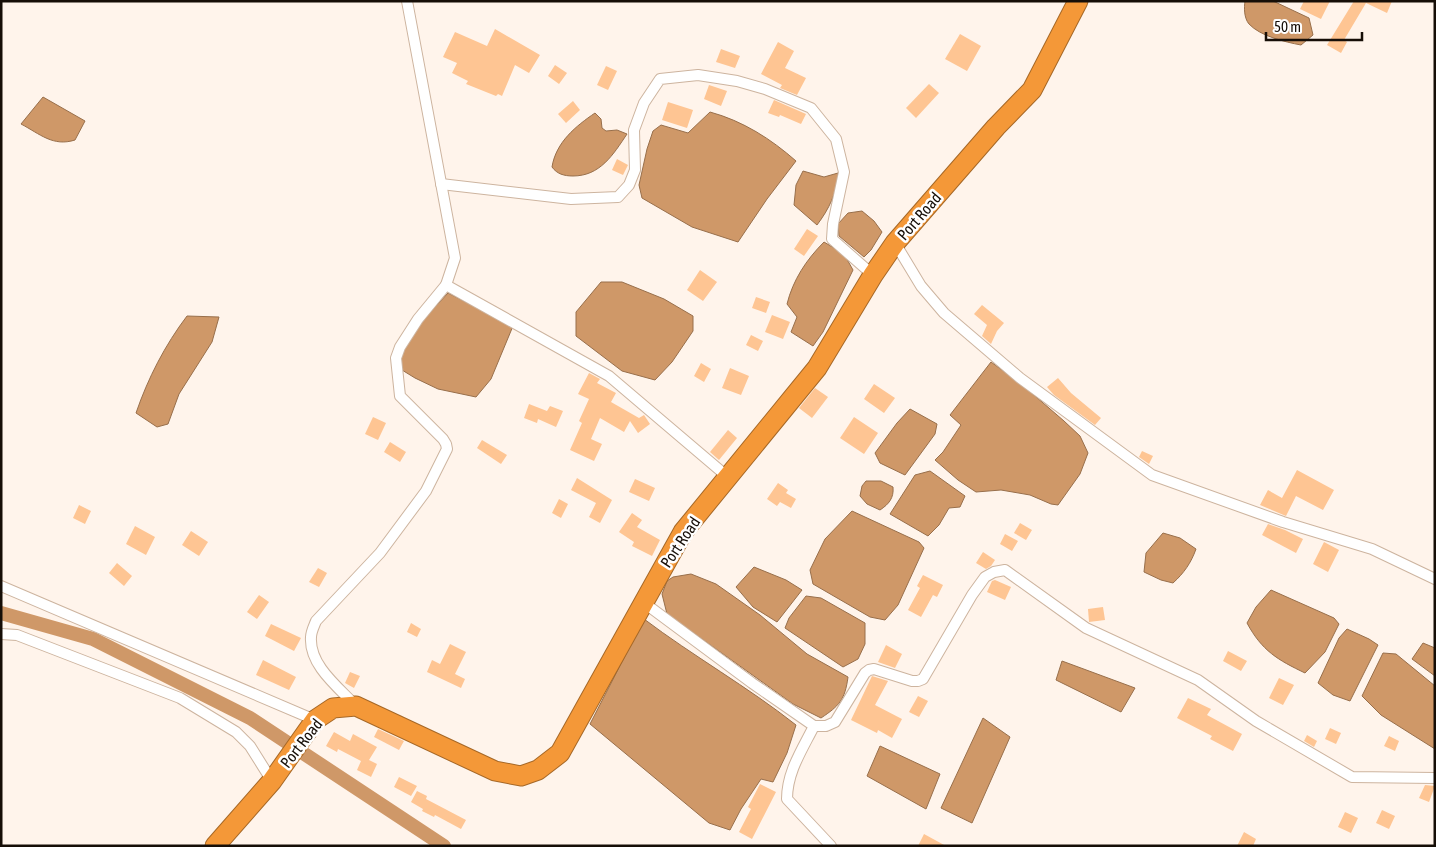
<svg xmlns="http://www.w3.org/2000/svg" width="1436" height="847" viewBox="0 0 1436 847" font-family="'Asap Condensed',sans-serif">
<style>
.water{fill:#cf9868;stroke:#986f4b}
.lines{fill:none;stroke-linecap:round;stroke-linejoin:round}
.canal{stroke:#cf9868;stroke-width:14}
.building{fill:#fec593}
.street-casing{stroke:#cdb49f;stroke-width:12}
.highway-casing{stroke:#a66827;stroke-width:21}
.street{stroke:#fff;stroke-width:10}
.highway{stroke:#f49838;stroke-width:19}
.labels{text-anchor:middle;stroke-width:5;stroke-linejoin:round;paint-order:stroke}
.street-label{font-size:16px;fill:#160e07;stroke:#fff}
</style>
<rect width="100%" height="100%" fill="#fff4eb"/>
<g class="water">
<path d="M1245,1H1273L1309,18L1313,35L1301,45C1285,42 1260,36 1249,24C1244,18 1244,8 1245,1Z"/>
<path d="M43,97L85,121L75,140C53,147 40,134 21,124Z"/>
<path d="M710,112C743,121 771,139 796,161L767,199L738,242L692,227L642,198L639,185L647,149L653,131L661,125L688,133Z"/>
<path d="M595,113L601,119L602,128L606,131L617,130L627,134C613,155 600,176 573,176C564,176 557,174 552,167C556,142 576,126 595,113Z"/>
<path d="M803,171L824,177L838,173C837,193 829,209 817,225L794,205L796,185Z"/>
<polygon points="862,211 874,221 882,232 871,250 864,257 839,236 838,224 848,213"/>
<path d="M824,242L844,254L853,270L823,332L813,346L791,332L797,317L787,304C793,280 806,260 824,242Z"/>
<polygon points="601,282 622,282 664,299 693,316 693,331 672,362 655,380 622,371 576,336 576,312"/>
<polygon points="448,293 513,326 491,379 476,397 438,389 415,378 402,370 400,355 410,334"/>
<path d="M187,316L219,317L212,342L179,394L168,424L157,427L136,413C148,378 165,345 187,316Z"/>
<polygon points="991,362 1020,383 1064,421 1080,436 1088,453 1080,474 1058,505 1051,504 1030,495 1001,490 976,492 958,480 935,460 943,452 961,425 950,415"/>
<polygon points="910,409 937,424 935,434 905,475 880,463 875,453 897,423"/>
<polygon points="930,471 965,496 960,507 949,508 939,525 928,536 890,514 915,475"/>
<path d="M866,481H881L893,487C894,498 889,504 880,510L867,504L860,496L862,486Z"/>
<polygon points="852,511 919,542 924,548 898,605 885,620 870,617 813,584 810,570 825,539"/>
<path d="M1163,533L1180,538L1196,549C1191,563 1184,573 1173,583L1161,580L1144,572L1146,553Z"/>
<polygon points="754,567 786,580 802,590 777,622 753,607 736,587"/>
<path d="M691,574L716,584L760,615L807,654L848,677C845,700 839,706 821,718L793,704L667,614L662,594L667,581L673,577Z"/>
<path d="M1271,590L1334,618L1339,624L1325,652L1305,673C1278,660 1262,651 1247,623L1256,607Z"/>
<polygon points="806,596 821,598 865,623 865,644 858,659 843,667 785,628 789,618"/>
<path d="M644,619C693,656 748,687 796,725L787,753L773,782L761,779L741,809L730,830L709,823L590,724Z"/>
<polygon points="1347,629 1369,639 1378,645 1350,701 1333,695 1318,683 1339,638"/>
<polygon points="1423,643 1435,648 1435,676 1412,659"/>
<polygon points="1383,653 1396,654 1435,686 1435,749 1381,715 1362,696"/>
<polygon points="1062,661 1135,688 1121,712 1056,680"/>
<polygon points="983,718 1010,737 972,823 941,808"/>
<polygon points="880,746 940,774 926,809 867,776"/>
</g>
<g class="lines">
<polyline class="canal" points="1,613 93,639 250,718 444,846"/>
</g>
<g class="building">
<polygon points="1304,1 1330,1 1321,19 1300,9"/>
<polygon points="1354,1 1392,1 1387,13 1366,3 1344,40 1347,42 1341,53 1327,45"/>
<polygon points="495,29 540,55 529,73 515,65 502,96 498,94 496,96 466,84 468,81 452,73 457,63 443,57 455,32 487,46"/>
<polygon points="960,34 981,46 967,71 945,59"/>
<polygon points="778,42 794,51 785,68 806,78 797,95 780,88 782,85 761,74"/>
<polygon points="721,49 740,56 735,68 716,62"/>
<polygon points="555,65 567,73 559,84 548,76"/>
<polygon points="606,66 617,71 608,90 597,85"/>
<polygon points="929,84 939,93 916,118 906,108"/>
<polygon points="709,85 727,91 721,106 704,99"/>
<polygon points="774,100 806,114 801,124 780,115 779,117 768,113"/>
<polygon points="573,101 580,110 566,123 558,114"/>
<polygon points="668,102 693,110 687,128 662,120"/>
<polygon points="617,159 628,165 623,175 612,170"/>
<polygon points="807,229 818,236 804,256 794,249"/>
<polygon points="700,270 717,282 703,301 687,290"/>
<polygon points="756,297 770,302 766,313 752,308"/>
<polygon points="982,305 1004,323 997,331 991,344 982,336 987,325 974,314"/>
<polygon points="772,315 790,322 783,339 765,332"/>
<polygon points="751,335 763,341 758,351 746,345"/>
<polygon points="701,363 711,369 704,382 694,376"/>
<polygon points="730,368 749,376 741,395 722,388"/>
<polygon points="589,373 600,379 597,383 616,393 611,402 639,418 644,415 650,424 638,433 630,421 624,432 600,418 591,439 602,444 594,461 570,450 582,423 579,421 589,399 578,394"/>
<polygon points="1058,378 1071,393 1101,418 1095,425 1054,395 1047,387"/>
<polygon points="874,384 895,398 884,413 864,399"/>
<polygon points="815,388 828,397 812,418 799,408"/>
<polygon points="529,404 547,411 550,406 563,411 556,427 538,419 537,423 524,418"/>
<polygon points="373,417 386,423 378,440 365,434"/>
<polygon points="854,417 878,433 864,454 840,438"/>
<polygon points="728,430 737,438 719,460 710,452"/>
<polygon points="482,440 507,455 501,464 477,448"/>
<polygon points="390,442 406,452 400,462 384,452"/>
<polygon points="1142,451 1153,456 1149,464 1139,457"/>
<polygon points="1297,470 1334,490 1323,510 1296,496 1286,516 1260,505 1268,490 1282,498"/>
<polygon points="577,478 612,500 600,523 589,517 596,503 571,490"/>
<polygon points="635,479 655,488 649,501 629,492"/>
<polygon points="778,483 788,490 786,493 796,499 791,508 780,502 777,506 767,499"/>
<polygon points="559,499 568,504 561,518 552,513"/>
<polygon points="79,505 91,511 85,524 73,518"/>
<polygon points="632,513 642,520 637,527 660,540 652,556 632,546 634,542 619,532"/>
<polygon points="1020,523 1032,530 1026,540 1014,533"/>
<polygon points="1268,524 1285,530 1303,539 1296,553 1262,535"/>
<polygon points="135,526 155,537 146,555 126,544"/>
<polygon points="191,531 208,542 199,556 182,545"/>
<polygon points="1005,534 1018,541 1012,551 1000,544"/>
<polygon points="1324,542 1339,550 1328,572 1313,564"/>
<polygon points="983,552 995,560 991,566 986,569 976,563"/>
<polygon points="117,563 132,576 124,586 109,573"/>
<polygon points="318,568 327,573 319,587 309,582"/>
<polygon points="923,575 943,585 937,597 933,595 921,617 908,610 920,588 917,586"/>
<polygon points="995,580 1011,587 1005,600 987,592 992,581"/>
<polygon points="259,595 269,602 257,619 247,612"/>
<polygon points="1103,607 1105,620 1089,622 1088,609"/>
<polygon points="411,623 421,629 417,637 407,632"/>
<polygon points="271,624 301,638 294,651 265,636"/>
<polygon points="450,644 466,652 455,674 465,679 461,688 427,672 432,660 440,664"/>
<polygon points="886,645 902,654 895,668 878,662"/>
<polygon points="1228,651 1247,661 1241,671 1223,661"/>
<polygon points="263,660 296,677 289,690 256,675"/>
<polygon points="350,672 360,676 354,688 345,683"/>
<polygon points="872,676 888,681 875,705 902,719 892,738 878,730 877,733 851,720"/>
<polygon points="1279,678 1294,685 1283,705 1269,698"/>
<polygon points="918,696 928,701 919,717 909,712"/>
<polygon points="1188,698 1211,709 1207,715 1242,734 1233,751 1210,739 1212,736 1177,718"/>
<polygon points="1330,728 1341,733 1336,744 1325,739"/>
<polygon points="378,729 404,741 399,750 374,737"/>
<polygon points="334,732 350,741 353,734 377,747 369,760 377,764 371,777 357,770 361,761 338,749 337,752 326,746"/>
<polygon points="1307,735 1317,741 1314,747 1304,741"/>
<polygon points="1389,736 1399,741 1395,751 1384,746"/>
<polygon points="399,777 417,786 411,796 394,787"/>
<polygon points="760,784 776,792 752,839 739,832 751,809 748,807"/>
<polygon points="1425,785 1435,786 1429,802 1419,798"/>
<polygon points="417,791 427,796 426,799 466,820 461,829 435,815 434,817 422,811 423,809 411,802"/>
<polygon points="1382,810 1395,816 1389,829 1376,823"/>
<polygon points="1345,812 1358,818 1351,833 1338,827"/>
<polygon points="1244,832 1256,839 1253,846 1237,846"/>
<polygon points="924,834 946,846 918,846"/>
</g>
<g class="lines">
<defs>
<g id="street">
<polyline points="407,1 455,258 446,285 609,376 729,478"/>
<polyline points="441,184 571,199 618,197 629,185 635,170 634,130 644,103 660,79 698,75 737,81 765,89 811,108 836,139 844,172 833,224 832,239 873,275"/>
<polyline points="895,243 921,286 944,313 1020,378 1152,475 1283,522 1372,549 1435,579"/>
<polyline points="1,586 315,720"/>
<path d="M643,602L752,683L814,726C802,750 787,772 787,799L831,846"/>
<polyline points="1,634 17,635 180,698 236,732 250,746 272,781"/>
<path d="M356,706C338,687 309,665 311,637C311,632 314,626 316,621L380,553L426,491L447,449L446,444L443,439L400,396L396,358L400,347L418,319L446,285"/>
<polyline points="814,726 826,726 835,722 865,673 869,670 874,669 912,681 918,681 923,679 972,595 985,577 994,572 1005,570 1086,628 1198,680 1256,721 1352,777 1435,778"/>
</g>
<polyline id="highway" points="215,846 272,781 315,720 333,708 356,706 495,771 521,776 538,770 560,753 683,532 817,368 873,275 895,243 996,127 1032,90 1078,1"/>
</defs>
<use href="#street" class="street-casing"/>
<use href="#highway" class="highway-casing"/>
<use href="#street" class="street"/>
<use href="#highway" class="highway"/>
</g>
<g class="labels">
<g class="street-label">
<text transform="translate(919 216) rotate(-49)" y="6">Port Road</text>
<text transform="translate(680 542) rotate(-56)" y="6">Port Road</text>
<text transform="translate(301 743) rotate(-52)" y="6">Port Road</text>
</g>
</g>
<rect width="1436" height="847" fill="none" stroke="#160e07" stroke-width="5"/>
<path d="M1266 32v8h96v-8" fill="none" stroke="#160e07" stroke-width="2.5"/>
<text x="1274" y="32" font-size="15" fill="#160e07" stroke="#ffffff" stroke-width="4" paint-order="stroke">50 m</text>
</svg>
